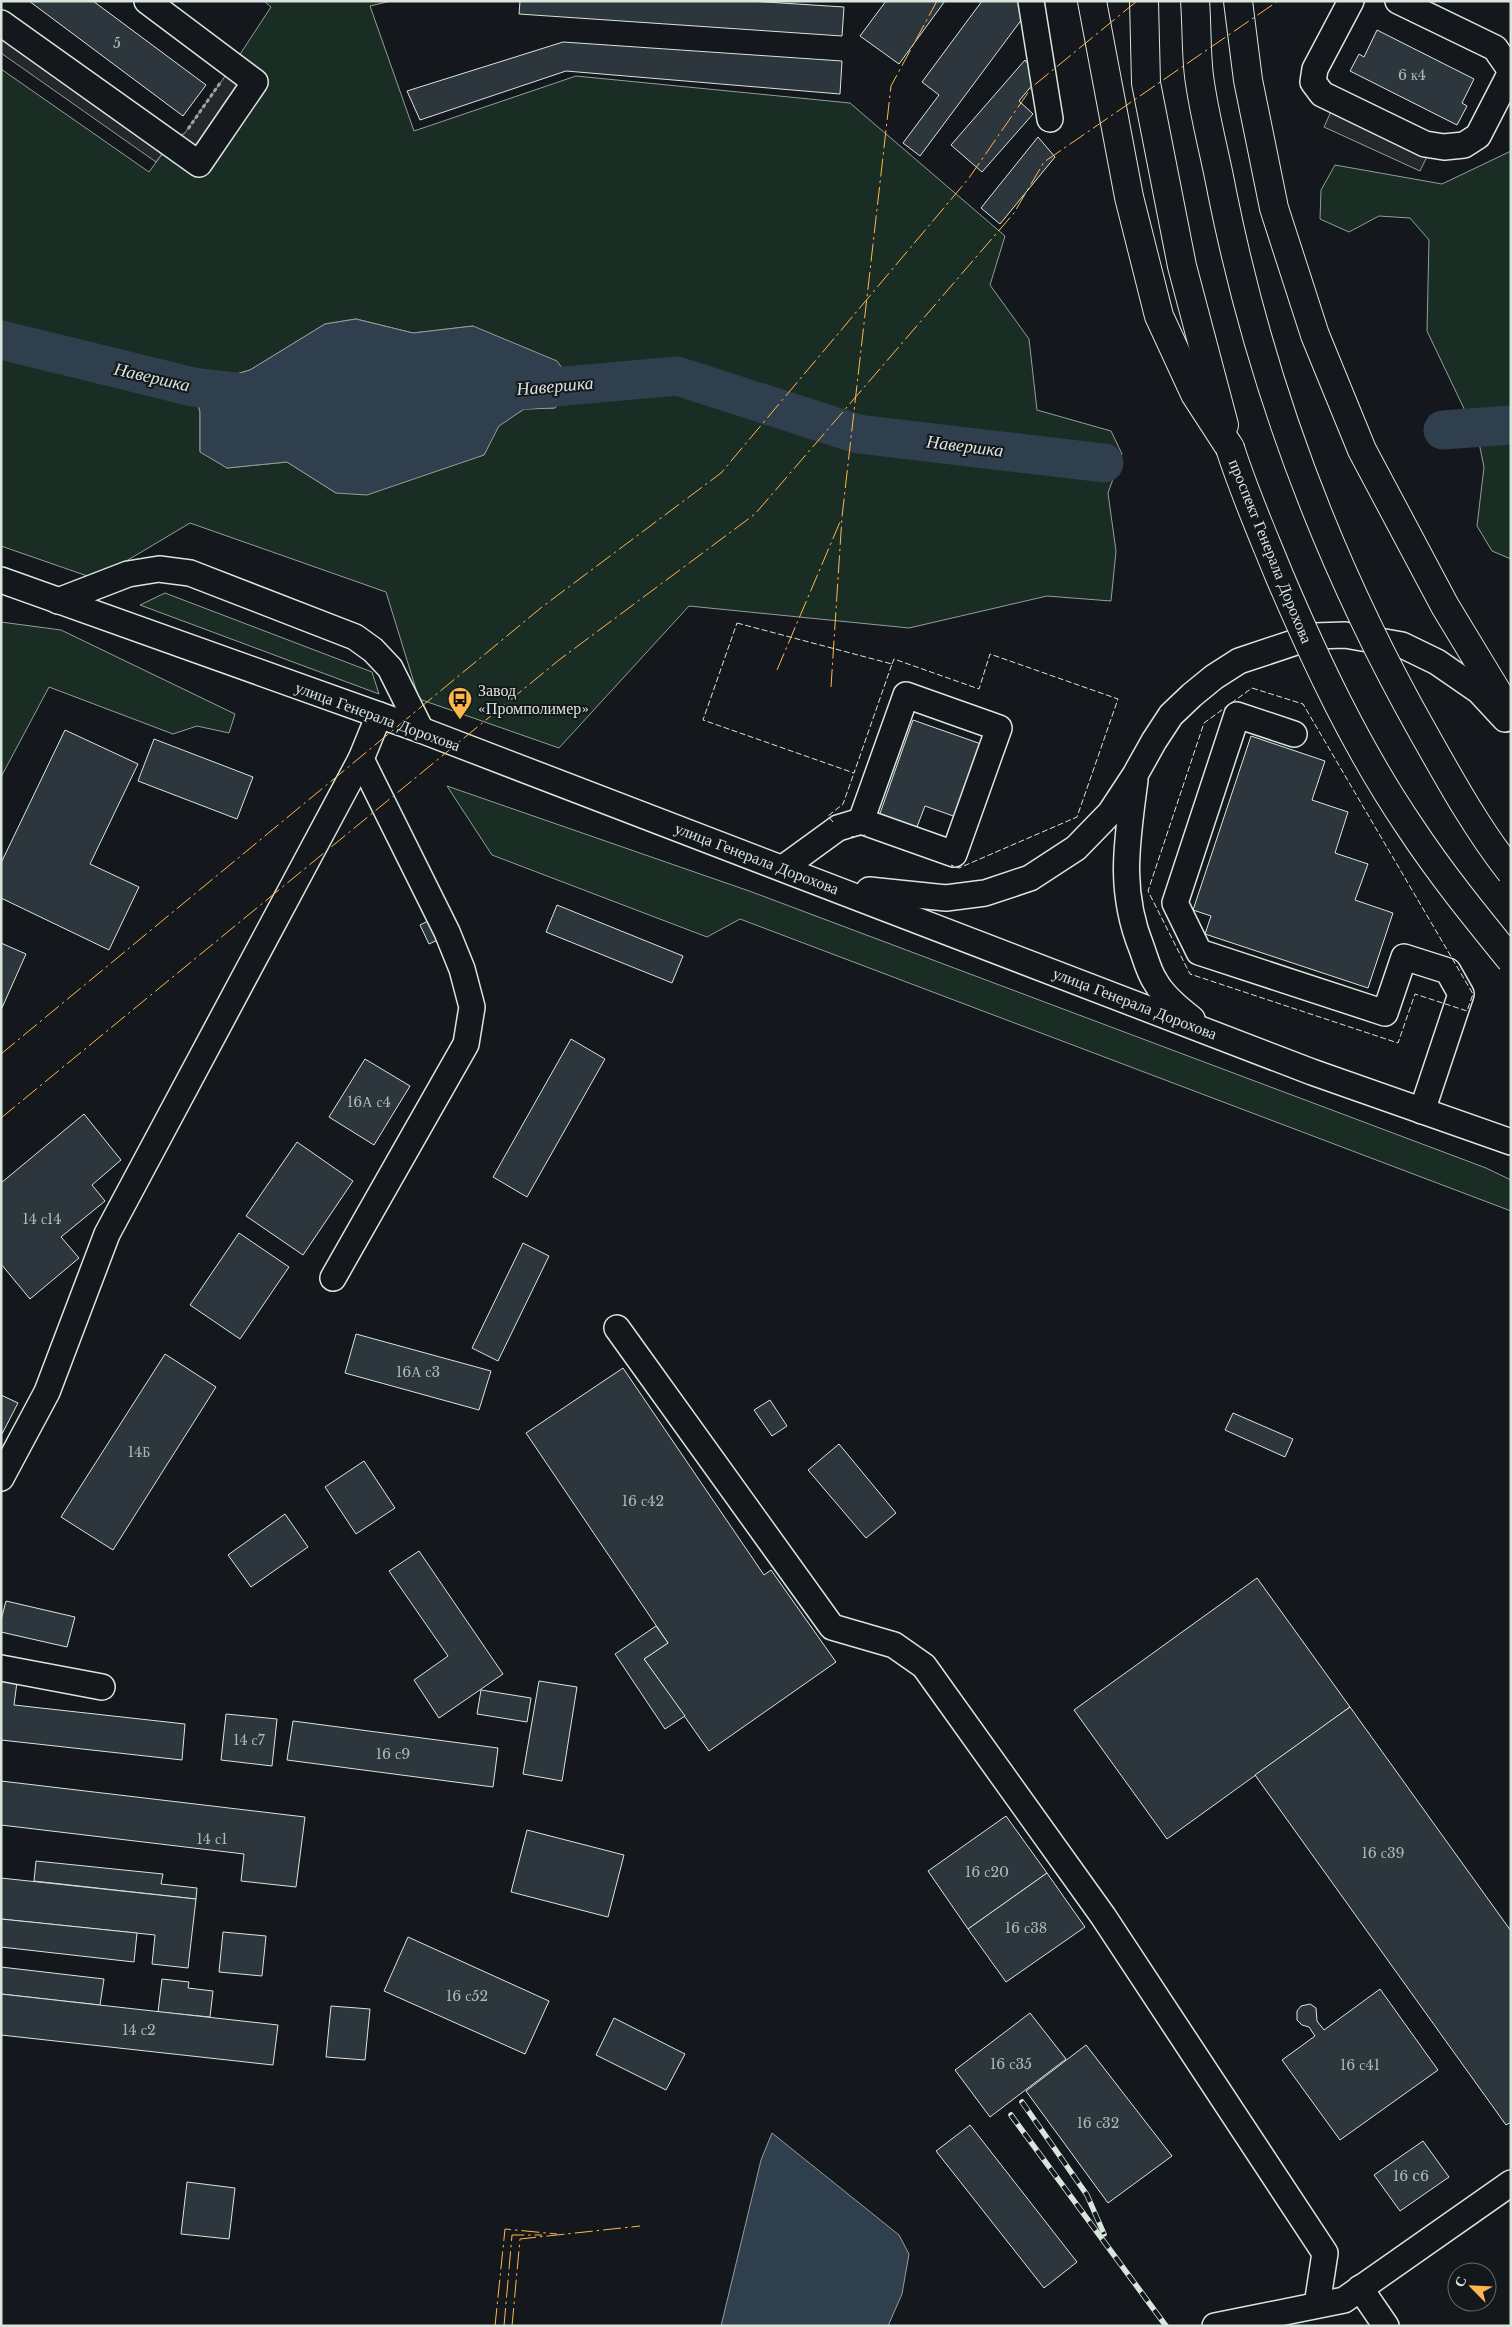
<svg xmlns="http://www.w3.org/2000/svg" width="1512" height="2327" viewBox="0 0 1512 2327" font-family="'Libre Baskerville',serif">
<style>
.green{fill:#1a2d24;stroke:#939e99;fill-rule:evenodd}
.parking{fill:#24282b;stroke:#939e99}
.water{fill:#2f3f4d;stroke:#939e99}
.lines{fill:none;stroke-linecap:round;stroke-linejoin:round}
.river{stroke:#2f3f4d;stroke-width:39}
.building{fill:#2c363c;stroke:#d8e6dc}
.minor-casing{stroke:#d8e6dc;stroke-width:28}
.major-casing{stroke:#d8e6dc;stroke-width:30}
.path{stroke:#9da8a2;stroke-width:3;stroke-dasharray:4 2.5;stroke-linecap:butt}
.minor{stroke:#14181c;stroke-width:25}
.major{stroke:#14181c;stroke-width:28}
.rail-casing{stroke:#d8e6dc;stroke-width:5.5}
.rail{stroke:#14181c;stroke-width:4;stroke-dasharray:11;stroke-linecap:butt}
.major-bridge-casing{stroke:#d8e6dc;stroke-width:30;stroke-linecap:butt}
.major-bridge{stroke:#14181c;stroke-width:28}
.fence{stroke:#d8e6dc;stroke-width:1;stroke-dasharray:6 2.5;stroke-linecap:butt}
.power{stroke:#ffb74d;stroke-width:1;stroke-dasharray:18 4 2.5 4;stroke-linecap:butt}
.labels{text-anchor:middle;stroke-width:4;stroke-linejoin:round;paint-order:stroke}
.number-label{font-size:14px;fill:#adbab4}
.street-label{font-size:16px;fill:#d8e6dc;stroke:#14181c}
.poi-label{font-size:16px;fill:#d8e6dc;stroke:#14181c;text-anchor:start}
.water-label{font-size:18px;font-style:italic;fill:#d8e6dc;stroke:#14181c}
</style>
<rect width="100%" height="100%" fill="#14181c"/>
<g class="green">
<path d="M264,1H391L370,6L414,131L576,76L850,103L1005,236L990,285L1029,339L1037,410L1111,431L1122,454L1108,493L1116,551L1111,601L1047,596L909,628L689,606L559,748L419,699L386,592L190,523L96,579L1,546V69L149,172L170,143L199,163L233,65L271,7ZM356,319L413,333L473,326L554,408L524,409L498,426L484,455L336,493L287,462L227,468L200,451V412L193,387L250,370L325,324Z"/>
<polygon points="1511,151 1511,559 1492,551 1477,526 1484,467 1478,438 1427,331 1429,240 1410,218 1379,216 1349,232 1320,219 1321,190 1335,165 1442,184"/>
<polygon points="165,593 372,672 379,694 140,605"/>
<polygon points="1,622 61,630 235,714 229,733 197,726 173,734 49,687 1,777"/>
<polygon points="447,786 752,892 1486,1168 1511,1180 1511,1211 740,919 707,937 492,855"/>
</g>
<g class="parking">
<polygon points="1,23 161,137 184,134 233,65 255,82 199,164 170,143 156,162 1,53"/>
<polygon points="1338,96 1435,140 1420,171 1324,127"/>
</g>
<g class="water">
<polygon points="356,319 413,333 473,326 557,361 575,386 555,408 524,409 499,426 484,455 367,495 336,493 287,462 227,468 200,452 200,412 193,387 250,370 325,324"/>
<polygon points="772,2133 899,2235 909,2254 902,2294 888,2326 721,2326 761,2160"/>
</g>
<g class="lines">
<g class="river">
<polyline points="1,340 193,387 245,393"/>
<polyline points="521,390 677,376 858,434 1104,463"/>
<polyline points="1443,430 1511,425"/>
</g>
</g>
<g class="building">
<polygon points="29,1 93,1 206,85 183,116"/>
<polygon points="520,1 750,1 844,7 842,36 519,14"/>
<polygon points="886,1 945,1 899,64 860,36"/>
<polygon points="982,1 1023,1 1025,15 920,156 903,143 939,95 922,82"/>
<polygon points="1377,30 1474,79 1462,103 1467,106 1457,125 1350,71 1359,54 1364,57"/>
<polygon points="563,42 842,61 840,94 566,71 420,120 407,91"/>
<polygon points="1025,60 1038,78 1019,101 1033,114 982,172 951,145"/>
<polygon points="1038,137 1055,157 1000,224 981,208"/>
<polygon points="913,720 984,745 959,818 925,806 915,832 878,819"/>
<polygon points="65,730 138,764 90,864 139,887 109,950 1,898 1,863"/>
<polygon points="1251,736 1325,761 1312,800 1348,812 1335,853 1368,864 1355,900 1393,913 1368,988 1205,934 1211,916 1193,910"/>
<polygon points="154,739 253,777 237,819 138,781"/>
<polygon points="557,905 683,956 672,983 546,932"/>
<polygon points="434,918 444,937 429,944 420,925"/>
<polygon points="1,943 26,954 1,1010"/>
<polygon points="571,1039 605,1059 527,1197 493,1177"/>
<polygon points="365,1059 410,1086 374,1145 329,1117"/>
<polygon points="84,1114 121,1160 92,1185 105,1201 61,1237 79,1258 30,1299 1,1264 1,1183"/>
<polygon points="297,1142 353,1181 303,1255 246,1216"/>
<polygon points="239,1233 289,1267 240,1339 190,1305"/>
<polygon points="523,1243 549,1256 498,1361 472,1348"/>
<polygon points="356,1334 491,1371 479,1410 345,1373"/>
<polygon points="165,1354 216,1387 113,1550 61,1517"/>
<polygon points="623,1368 764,1575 771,1570 836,1662 709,1751 644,1659 668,1643 526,1433"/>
<polygon points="1,1395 18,1403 2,1434 1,1434"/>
<polygon points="770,1400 787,1426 772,1436 754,1410"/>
<polygon points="1233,1413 1293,1439 1285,1457 1225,1430"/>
<polygon points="839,1444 896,1513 866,1538 808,1470"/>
<polygon points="364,1461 395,1508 356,1534 325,1487"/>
<polygon points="285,1514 308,1547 251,1587 228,1555"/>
<polygon points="419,1551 503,1674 439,1718 414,1680 448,1656 389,1571"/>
<polygon points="1257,1578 1350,1707 1167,1839 1074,1710"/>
<polygon points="6,1601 75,1617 67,1647 1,1632 1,1620"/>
<polygon points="656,1626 668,1643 644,1659 685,1716 665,1729 615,1654"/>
<polygon points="1,1680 17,1682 14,1705 185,1724 182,1760 1,1740"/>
<polygon points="539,1681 577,1687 562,1781 523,1774"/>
<polygon points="481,1690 531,1698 527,1722 477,1714"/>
<polygon points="1350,1707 1511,1931 1511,2122 1506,2125 1255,1775"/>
<polygon points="226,1714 277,1719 272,1766 221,1760"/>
<polygon points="293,1721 498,1748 493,1787 287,1760"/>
<polygon points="1,1781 305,1817 296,1887 241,1881 244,1854 1,1825"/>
<polygon points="1006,1816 1047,1873 968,1929 928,1871"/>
<polygon points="527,1830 624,1855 608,1917 511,1892"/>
<polygon points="36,1861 163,1874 161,1884 197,1888 196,1899 34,1881"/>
<polygon points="1047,1873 1085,1927 1006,1982 968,1929"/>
<polygon points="1,1878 196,1899 188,1968 152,1964 155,1935 1,1919"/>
<polygon points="1,1919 137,1933 134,1962 1,1947"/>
<polygon points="223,1932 266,1936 262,1976 219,1972"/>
<polygon points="408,1937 549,2001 525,2054 384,1991"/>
<polygon points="1,1967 104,1979 100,2005 1,1994"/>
<polygon points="162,1979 189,1982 188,1988 213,1991 210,2017 158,2012"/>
<polygon points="1380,1989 1438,2070 1340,2140 1282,2060 1315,2036 1309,2027 1302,2025 1297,2020 1297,2011 1301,2006 1310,2004 1316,2008 1317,2021 1324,2030"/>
<polygon points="1,1994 278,2025 273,2065 1,2035"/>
<polygon points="331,2006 370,2009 365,2060 326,2057"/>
<polygon points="1030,2013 1066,2059 990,2117 955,2070"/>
<polygon points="614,2018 685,2054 666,2090 596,2055"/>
<polygon points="1086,2045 1172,2156 1108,2203 1026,2091"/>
<polygon points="970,2125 1077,2262 1044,2288 936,2151"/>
<polygon points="1423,2141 1449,2177 1400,2211 1374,2175"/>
<polygon points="187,2182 235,2188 229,2239 181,2234"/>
</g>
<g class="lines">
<defs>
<g id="minor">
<polyline points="1031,1 1050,119"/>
<polyline points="1351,1 1315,69 1313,82 1322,94 1425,144 1444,147 1464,145 1478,136 1511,72"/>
<polyline points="1398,1 1495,48 1511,71"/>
<polyline points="1,23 199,164 255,82 147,1"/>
<polyline points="1,580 421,730 1312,1072 1511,1142"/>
<polyline points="58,601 128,574 159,569 190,573 355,637 373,650 390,668 421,730"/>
<polyline points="1294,734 1237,715 1175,903 1199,952 1385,1013 1404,957 1448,971 1461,994 1422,1111"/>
<path d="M1135,780C1127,842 1118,890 1142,949C1146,960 1149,972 1155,981C1163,996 1179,1009 1192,1019"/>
<polyline points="783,868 838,828 861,821 954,854 999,728 906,695 861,821"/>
<polyline points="869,890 946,898 985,893 1030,878 1076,848 1110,813 1135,775 1154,741 1171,715 1192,695 1214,677 1239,661 1314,636 1345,635 1402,645 1437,662 1479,691 1505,719"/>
<polyline points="333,1278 466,1044 472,1007 462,969 447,932 361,759"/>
<polyline points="617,1328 832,1627 894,1645 924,1666 1103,1916 1325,2253 1317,2305"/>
<polyline points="1,1478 47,1392 107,1234 361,759 379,715"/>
<polyline points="1,1668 102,1687"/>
<polyline points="1360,2288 1386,2326"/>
<polyline points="1215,2326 1344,2300 1511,2183"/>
</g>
<g id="major">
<polyline points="1092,1 1129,197 1159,316 1195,394 1230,448"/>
<polyline points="1144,1 1146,83 1182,266 1224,425"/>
<polyline points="1238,1 1248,80 1274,208 1315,335 1362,450 1445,606 1511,715"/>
</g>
</defs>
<use href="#minor" class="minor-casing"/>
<use href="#major" class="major-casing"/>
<polyline class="path" points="188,129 220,83"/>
<use href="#minor" class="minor"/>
<use href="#major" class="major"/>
<defs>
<g id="rail">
<polyline points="1022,2102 1087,2195 1104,2234"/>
<polyline points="1011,2115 1166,2326"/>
</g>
</defs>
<use href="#rail" class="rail-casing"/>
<use href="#rail" class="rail"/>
<defs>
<g id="major-bridge">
<path d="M1195,1C1197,26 1196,52 1199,76C1204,115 1215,154 1222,192C1260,381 1328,564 1423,732C1450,780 1477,829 1511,872"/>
<path d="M1230,448C1244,492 1262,533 1279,575C1316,662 1357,749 1410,827C1441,874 1476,917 1511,960"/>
</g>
</defs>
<use href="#major-bridge" class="major-bridge-casing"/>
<use href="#major-bridge" class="major-bridge"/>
<g class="fence">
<polygon points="737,623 892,664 854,773 703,720"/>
<polyline points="892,664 894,659 979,689 990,654 1118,699 1077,817 959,868 951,865"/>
<polygon points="1252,688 1303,704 1473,994 1467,1011 1415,994 1398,1043 1190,974 1148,891 1204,723"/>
<polyline points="833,822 828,816 843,804 854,773"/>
<polyline points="851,837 866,835"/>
</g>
<g class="power">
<polyline points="777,670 840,522"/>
<polyline points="831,687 842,517 891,86 937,1"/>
<polyline points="1,1054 542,607 721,473 969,178 1032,87 1137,1"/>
<polyline points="1,1118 559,660 755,514 1014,213 1044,162 1278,1"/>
<polyline points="495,2326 505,2229 557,2234"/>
<polyline points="504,2326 512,2235 542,2235"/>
<polyline points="512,2326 520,2239 640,2226"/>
</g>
</g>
<defs>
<symbol id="bus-pin" viewBox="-11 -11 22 30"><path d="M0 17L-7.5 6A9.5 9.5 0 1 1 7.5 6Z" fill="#ffb74d" stroke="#14181c"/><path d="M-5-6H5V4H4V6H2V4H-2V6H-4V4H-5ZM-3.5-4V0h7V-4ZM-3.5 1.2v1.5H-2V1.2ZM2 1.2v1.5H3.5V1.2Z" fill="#111"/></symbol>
</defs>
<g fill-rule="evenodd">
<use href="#bus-pin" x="446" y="685" width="28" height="38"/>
</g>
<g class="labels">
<g class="number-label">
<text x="117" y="48">5</text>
<text x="1412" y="80">6 к4</text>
<text x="369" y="1107">16А с4</text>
<text x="42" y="1224">14 с14</text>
<text x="418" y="1377">16А с3</text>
<text x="139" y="1457">14Б</text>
<text x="643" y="1506">16 с42</text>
<text x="249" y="1745">14 с7</text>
<text x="393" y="1759">16 с9</text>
<text x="212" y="1844">14 с1</text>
<text x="1383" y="1858">16 с39</text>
<text x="987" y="1877">16 с20</text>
<text x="1026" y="1933">16 с38</text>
<text x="467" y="2001">16 с52</text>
<text x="139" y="2035">14 с2</text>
<text x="1011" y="2069">16 с35</text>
<text x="1360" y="2070">16 с41</text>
<text x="1098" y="2128">16 с32</text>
<text x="1411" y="2181">16 c6</text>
</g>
<g class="street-label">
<text transform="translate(1271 551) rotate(68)" y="6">проспект Генерала Дорохова</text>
<text transform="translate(378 716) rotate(20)" y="6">улица Генерала Дорохова</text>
<text transform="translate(757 858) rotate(21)" y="6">улица Генерала Дорохова</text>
<text transform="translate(1135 1003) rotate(21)" y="6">улица Генерала Дорохова</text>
</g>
<g class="poi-label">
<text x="478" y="696">Завод<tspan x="478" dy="18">«Промполимер»</tspan></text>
</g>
<g class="water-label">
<text transform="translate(152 377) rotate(13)" y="6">Навершка</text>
<text transform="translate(555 386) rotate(-5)" y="6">Навершка</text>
<text transform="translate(965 446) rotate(7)" y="6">Навершка</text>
</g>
</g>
<rect width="1512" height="2327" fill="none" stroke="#d8e6dc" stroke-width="5"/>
<g transform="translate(1472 2287) rotate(294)"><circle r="24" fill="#14181c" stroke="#626a69"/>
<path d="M0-4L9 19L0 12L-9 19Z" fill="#ffb74d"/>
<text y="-8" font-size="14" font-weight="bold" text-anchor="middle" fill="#d8e6dc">С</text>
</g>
</svg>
